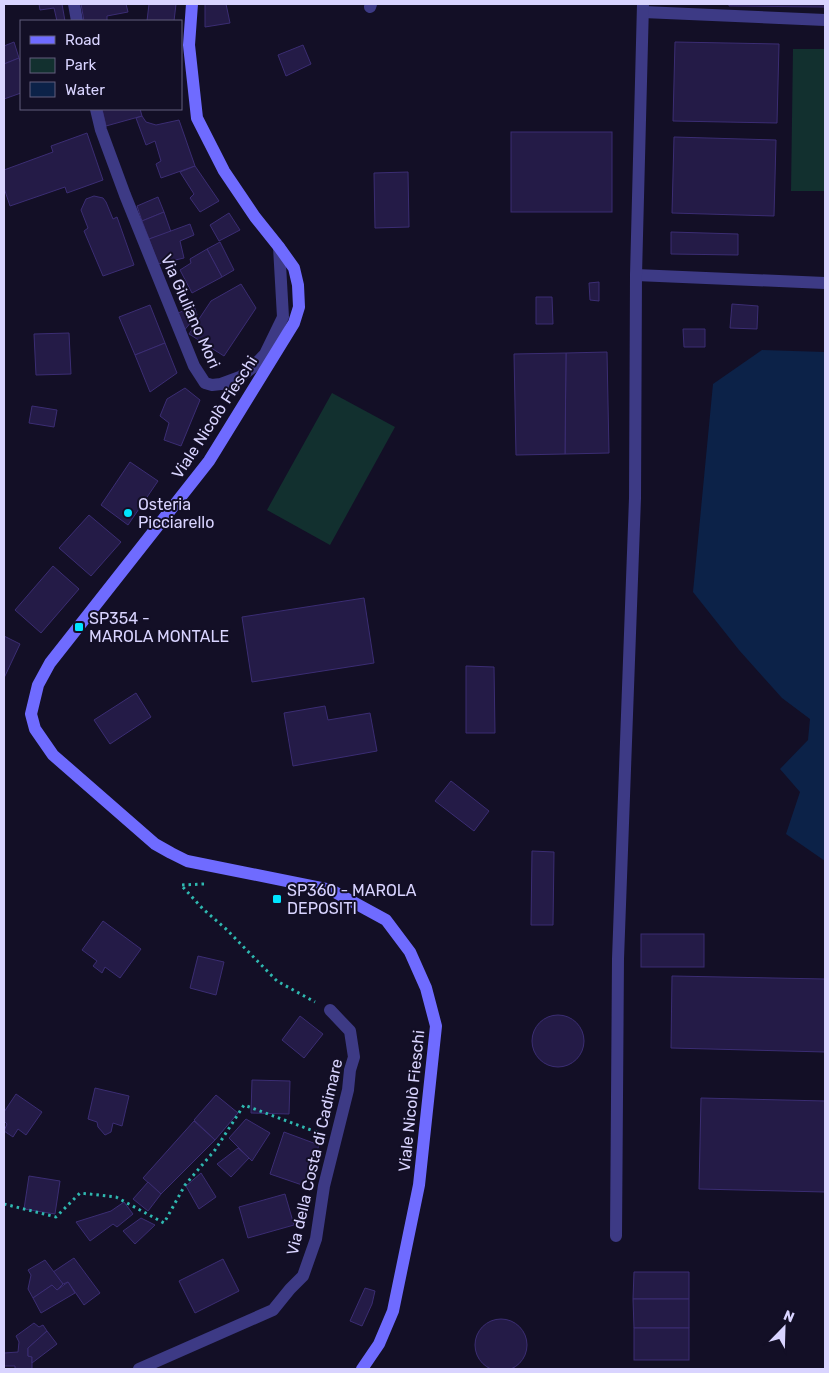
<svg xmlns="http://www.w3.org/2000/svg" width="829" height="1373" viewBox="0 0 829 1373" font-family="Rubik,sans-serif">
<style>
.green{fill:#12302f}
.water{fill:#0c2248}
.building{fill:#241b47;stroke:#3b2d73}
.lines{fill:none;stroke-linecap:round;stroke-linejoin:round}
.path{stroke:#2fb8b0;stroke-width:3;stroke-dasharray:2.5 4;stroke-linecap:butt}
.lane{stroke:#3d3a85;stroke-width:12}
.street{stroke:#3d3a85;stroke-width:12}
.secondary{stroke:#6f6bff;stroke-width:12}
.poi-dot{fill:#00e5ff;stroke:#130f26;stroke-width:2}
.labels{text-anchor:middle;stroke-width:4;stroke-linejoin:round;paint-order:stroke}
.street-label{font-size:16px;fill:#d9d4ff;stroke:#130f26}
.poi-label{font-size:16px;fill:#d9d4ff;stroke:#130f26;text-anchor:start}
</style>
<rect width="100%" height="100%" fill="#130f26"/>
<g class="green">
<polygon points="793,49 825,49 825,191 791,191"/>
<polygon points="332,393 395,427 330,545 267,510"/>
</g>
<polygon class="water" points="762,350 825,352 825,861 786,834 800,792 780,769 808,740 810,719 782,698 739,650 693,592 713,384"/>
<g class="building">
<polygon points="39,4 62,4 65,21 57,21 54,8 40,10"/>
<polygon points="81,4 126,4 128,12 107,16 107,21 84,21"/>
<polygon points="149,4 176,4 174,21 147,21"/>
<polygon points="205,4 226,4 230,23 205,27"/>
<polygon points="729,4 825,4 825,7 729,6"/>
<polygon points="14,42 19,58 4,64 4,46"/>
<polygon points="675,42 779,44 777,123 673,121"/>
<polygon points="303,45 311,64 286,76 278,55"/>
<polygon points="19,58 21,64 21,93 4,99 4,64"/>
<polygon points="102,109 140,109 142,116 106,126"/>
<polygon points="142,116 146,122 156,125 179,120 195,166 161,178 156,164 161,161 155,141 146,145 136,118"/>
<rect x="511" y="132" width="101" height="80"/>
<polygon points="87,133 103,180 67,193 65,187 10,206 4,188 4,170 53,152 51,146"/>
<polygon points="674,137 776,140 774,216 672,213"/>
<polygon points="195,166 219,201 200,212 190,198 194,194 180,172"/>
<polygon points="408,172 409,227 375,228 374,173"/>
<polygon points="94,196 103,198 106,202 113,219 117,217 134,265 103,276 84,231 88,228 81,210 86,199"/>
<polygon points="158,197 164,212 142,221 137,206"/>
<polygon points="164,212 171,232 149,239 142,221"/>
<polygon points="229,213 240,230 219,241 210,225"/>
<polygon points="190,224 194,235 180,241 184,258 158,264 149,239"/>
<polygon points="671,232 738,234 738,255 671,254"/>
<polygon points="220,242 234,270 222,277 207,249"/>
<polygon points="207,249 222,277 192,293 180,270 191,263 190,259"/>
<polygon points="599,282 599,301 590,300 589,283"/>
<polygon points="241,284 256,308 224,356 189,334 211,301"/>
<polygon points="536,297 552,297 553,324 536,324"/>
<polygon points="732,304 758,306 757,329 730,328"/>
<polygon points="150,305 165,343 135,355 119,317"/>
<polygon points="194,306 197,315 182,333 176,314"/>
<polygon points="683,329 705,329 705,347 684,347"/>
<polygon points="69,333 71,374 36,375 34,334"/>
<polygon points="165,343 177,373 150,392 135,355"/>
<polygon points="607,352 609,453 565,454 566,353"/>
<polygon points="566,353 565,454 516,455 514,354"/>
<polygon points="185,388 200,400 181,446 164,440 169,423 160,416 167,399"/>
<polygon points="32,406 57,410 54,427 29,423"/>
<polygon points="130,462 158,481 128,525 101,505"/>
<polygon points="89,515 121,542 91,576 59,548"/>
<polygon points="53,566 79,589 41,633 15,610"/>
<polygon points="364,598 374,663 252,682 242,617"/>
<polygon points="4,636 20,644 4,678"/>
<polygon points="466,666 494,667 495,733 466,733"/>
<polygon points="136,693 151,717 110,744 94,720"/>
<polygon points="325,706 328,720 370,713 377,751 293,766 284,713"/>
<polygon points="451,781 489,811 474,831 435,801"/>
<polygon points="532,851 554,852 553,925 531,925"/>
<polygon points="103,921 141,949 120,978 105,967 102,973 93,966 97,961 82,950"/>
<rect x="641" y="934" width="63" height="33"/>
<polygon points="198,956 224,962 216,995 190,988"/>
<polygon points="672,976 825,979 825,1052 671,1048"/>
<circle cx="558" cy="1041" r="26"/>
<polygon points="300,1016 323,1034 304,1058 282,1040"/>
<polygon points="252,1080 290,1081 289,1114 251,1113"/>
<polygon points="95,1088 129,1096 122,1126 113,1123 111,1132 105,1135 98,1127 97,1122 88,1119"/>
<polygon points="16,1094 42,1112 26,1135 18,1129 13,1137 4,1131 7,1124 4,1121 4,1112"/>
<polygon points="216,1095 238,1113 215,1140 194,1120"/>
<polygon points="701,1098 825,1101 825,1192 699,1189"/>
<polygon points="246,1119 270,1133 252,1161 229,1138"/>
<polygon points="194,1121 215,1140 161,1194 143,1178"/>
<polygon points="284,1132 319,1145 305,1186 270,1174"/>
<polygon points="238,1148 249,1158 231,1177 217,1164"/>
<polygon points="201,1173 216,1197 199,1209 186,1186"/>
<polygon points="29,1176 60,1181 55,1214 24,1209"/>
<polygon points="148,1182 161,1194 148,1211 133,1199"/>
<polygon points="285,1194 294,1225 248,1238 239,1207"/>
<polygon points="124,1202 133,1214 117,1227 113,1224 90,1241 76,1222 111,1211"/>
<polygon points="141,1218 155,1225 135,1244 123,1231"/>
<polygon points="74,1258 100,1293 84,1305 68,1282 63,1284 53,1272"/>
<polygon points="223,1259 239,1291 195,1313 179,1281"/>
<polygon points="45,1260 63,1284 57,1290 52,1285 33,1298 28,1289 31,1275 28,1270"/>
<polygon points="634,1272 689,1272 689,1299 633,1299"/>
<polygon points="68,1282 75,1293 41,1313 33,1298 52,1285 57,1290"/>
<polygon points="365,1288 375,1291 372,1304 362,1326 350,1321"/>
<polygon points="633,1299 689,1299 689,1328 634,1328"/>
<circle cx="501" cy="1345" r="26"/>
<polygon points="34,1323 39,1327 43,1325 47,1331 28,1348 28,1356 32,1357 32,1369 15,1369 15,1366 4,1366 4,1353 18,1352 19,1342 16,1336"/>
<rect x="634" y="1328" width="55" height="32"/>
<polygon points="47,1331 57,1344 32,1363 32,1357 28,1356 28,1348"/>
</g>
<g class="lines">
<g class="path">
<polyline points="204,884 181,885 203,909 226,929 277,981 315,1002"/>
<polyline points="4,1204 56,1217 80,1193 116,1197 164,1223 185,1185 215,1150 244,1105 319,1133"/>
</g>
<g class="lane">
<polyline points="643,12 825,20"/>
<polyline points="636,275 825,283"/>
<polyline points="616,1236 618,959 635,498 636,275 643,4"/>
</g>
<g class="street">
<polyline points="74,4 77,21"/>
<polyline points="370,7 371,4"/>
<polyline points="96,109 101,130 125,195 194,366 205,383 212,385 221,384 240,377 252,368 265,354 283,317 279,247"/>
<polyline points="139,1369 273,1310 290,1289 303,1276 316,1239 324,1186 348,1090 350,1070 354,1057 350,1031 330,1010"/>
</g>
<polyline class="secondary" points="192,4 189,45 197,118 224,171 255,217 279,247 294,268 298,285 299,307 294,323 209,461 50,663 38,685 31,714 35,729 53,755 155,844 171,853 187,861 331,890 386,920 410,952 426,988 436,1026 419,1185 393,1311 379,1344 362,1369"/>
</g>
<g class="poi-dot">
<circle cx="128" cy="513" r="5"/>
<rect x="74" y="622" width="10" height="10" rx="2.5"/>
<rect x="272" y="894" width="10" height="10" rx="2.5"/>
</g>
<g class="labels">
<g class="street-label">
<text transform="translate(191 311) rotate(66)" y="6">Via Giuliano Mori</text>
<text transform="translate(214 417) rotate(-57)" y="6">Viale Nicolò Fieschi</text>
<text transform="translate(411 1101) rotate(-84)" y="6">Viale Nicolò Fieschi</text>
<text transform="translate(314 1157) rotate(-77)" y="6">Via della Costa di Cadimare</text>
</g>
<g class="poi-label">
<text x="138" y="510">Osteria<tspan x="138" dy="18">Picciarello</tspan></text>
<text x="89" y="624">SP354 -<tspan x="89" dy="18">MAROLA MONTALE</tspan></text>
<text x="287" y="896">SP360 - MAROLA<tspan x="287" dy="18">DEPOSITI</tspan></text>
</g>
</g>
<rect width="829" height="1373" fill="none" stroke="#d9d4ff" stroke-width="10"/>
<rect x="20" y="20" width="162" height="90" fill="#130f26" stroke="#625e7d"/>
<rect x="30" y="36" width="25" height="8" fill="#6f6bff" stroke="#625e7d"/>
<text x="65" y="45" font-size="15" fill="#d9d4ff">Road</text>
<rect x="30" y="58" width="25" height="15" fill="#12302f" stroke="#625e7d"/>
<text x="65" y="70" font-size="15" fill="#d9d4ff">Park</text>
<rect x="30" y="82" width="25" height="15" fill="#0c2248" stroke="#625e7d"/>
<text x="65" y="95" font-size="15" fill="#d9d4ff">Water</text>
<g transform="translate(784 1328) rotate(23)" stroke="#130f26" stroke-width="4" paint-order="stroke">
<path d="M0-4L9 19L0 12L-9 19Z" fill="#d9d4ff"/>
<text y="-8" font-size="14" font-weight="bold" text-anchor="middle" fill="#d9d4ff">N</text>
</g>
</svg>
